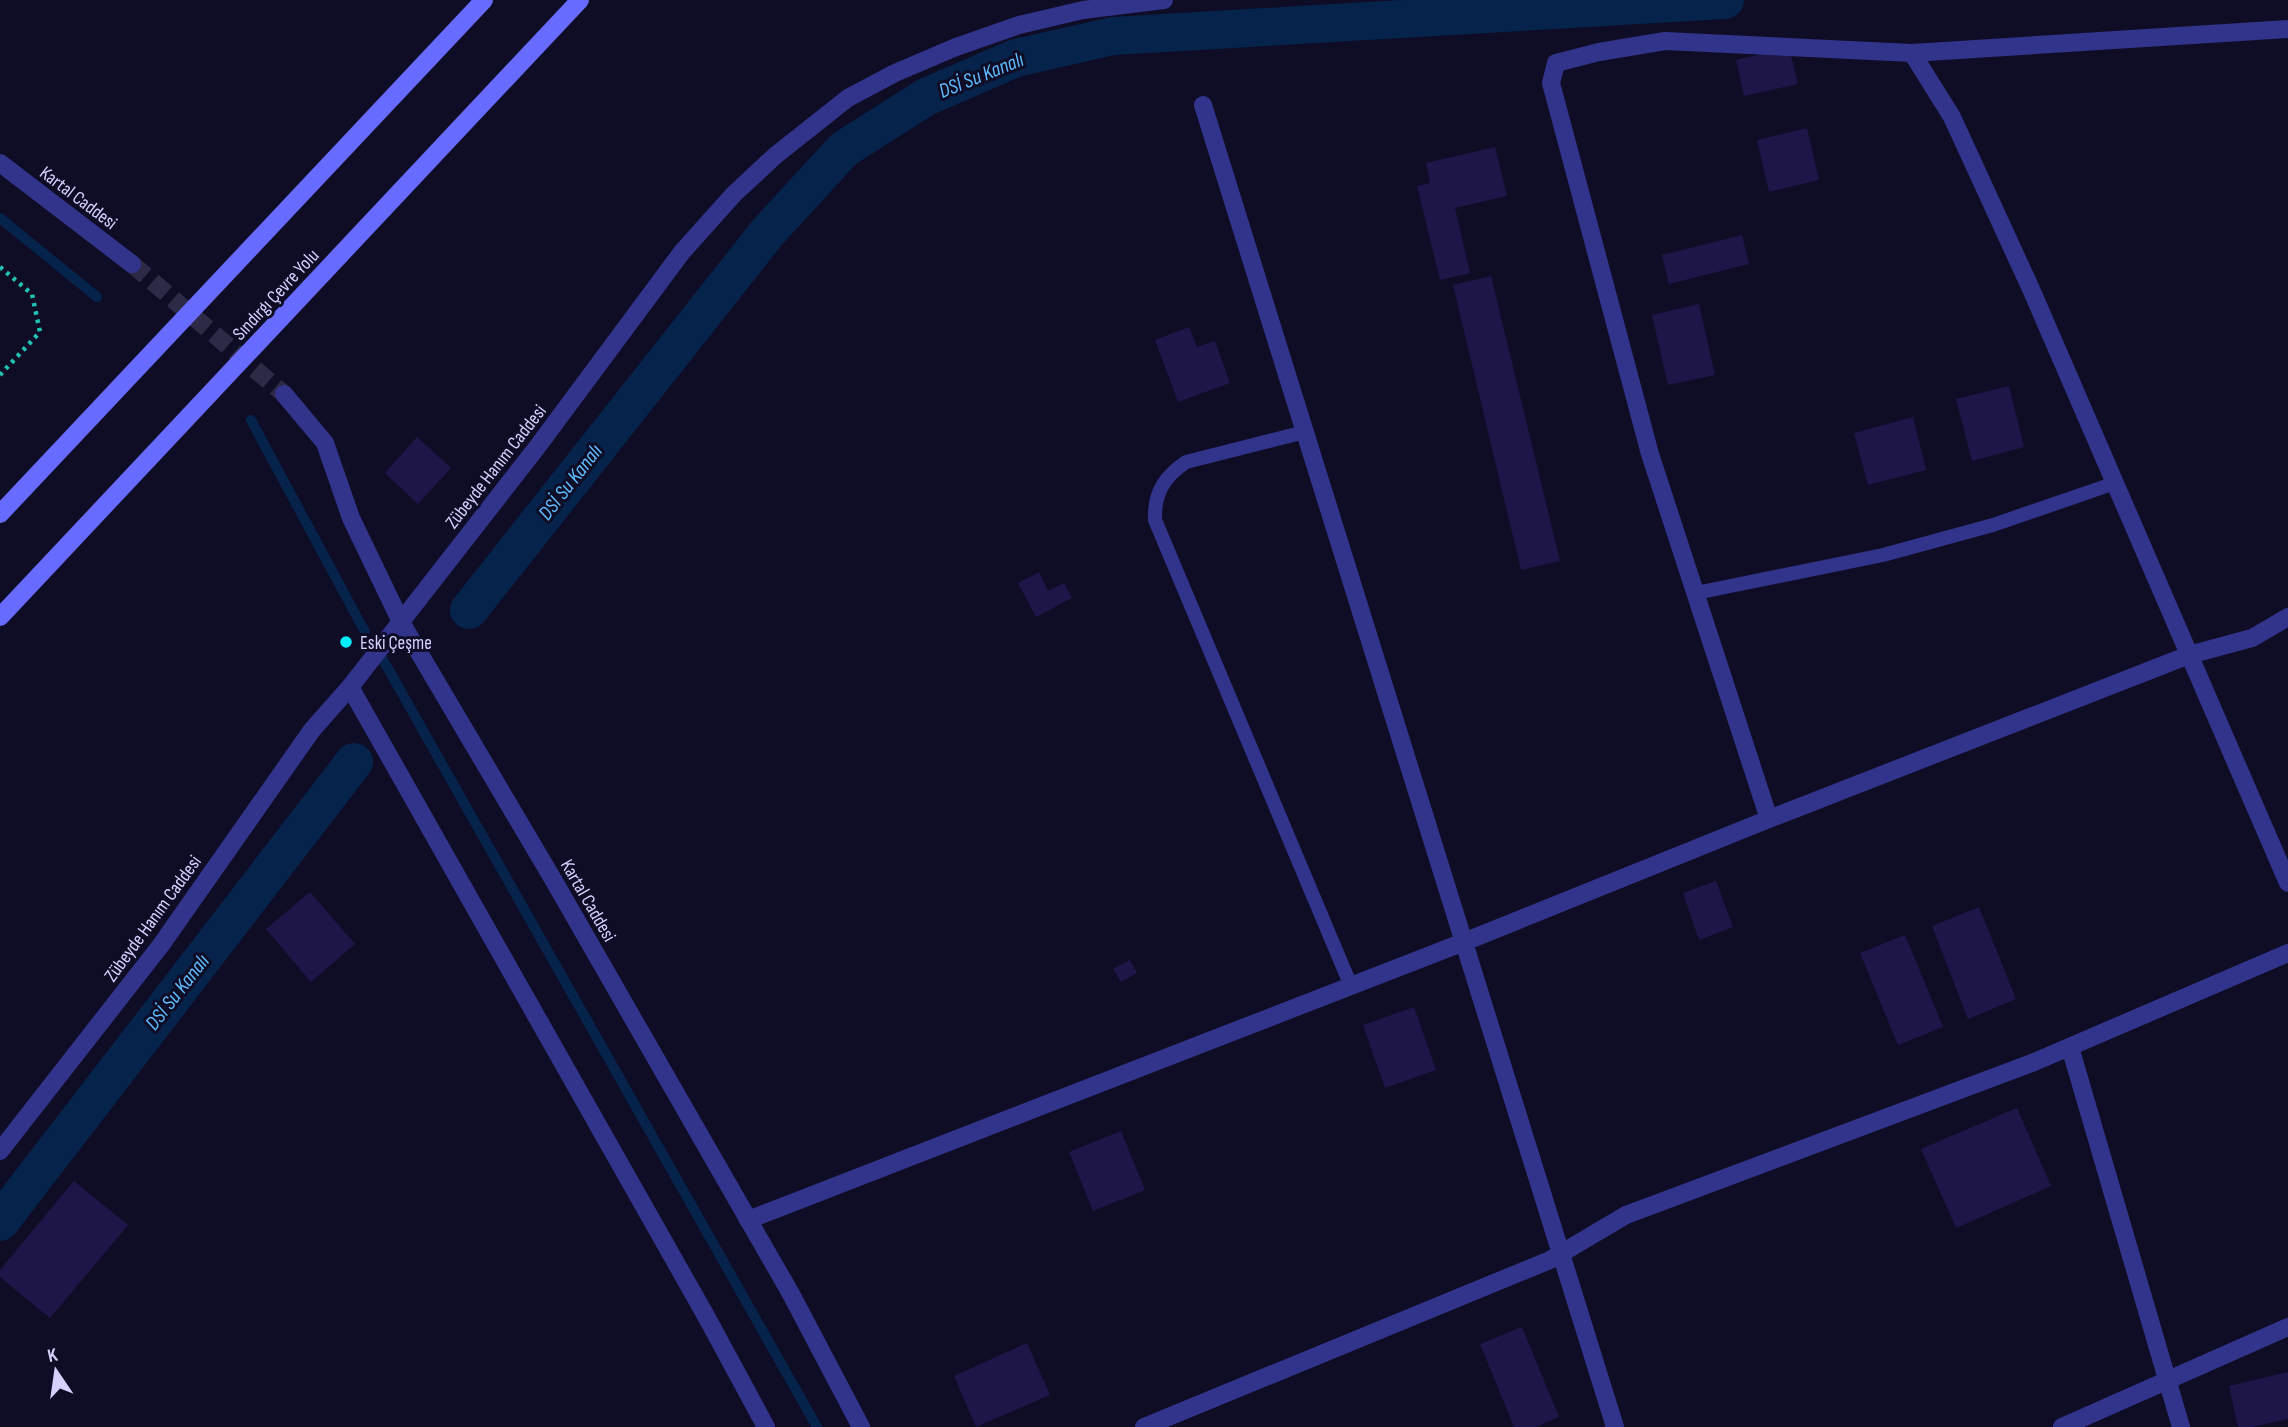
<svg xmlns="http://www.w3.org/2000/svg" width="2288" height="1427" viewBox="0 0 2288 1427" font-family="'Sofia Sans Condensed',sans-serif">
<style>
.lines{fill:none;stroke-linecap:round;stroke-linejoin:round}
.stream{stroke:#06234b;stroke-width:10}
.canal{stroke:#06234b;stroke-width:38}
.building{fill:#1e1649}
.tertiary-tunnel{stroke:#2d2a47;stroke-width:18;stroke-dasharray:18 9;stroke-linecap:butt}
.path{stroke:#22c2b2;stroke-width:4.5;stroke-dasharray:3.5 5;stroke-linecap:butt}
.service{stroke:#32338a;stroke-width:14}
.minor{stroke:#32338a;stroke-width:18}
.tertiary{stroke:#32338a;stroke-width:18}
.secondary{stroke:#686bff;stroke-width:18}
.poi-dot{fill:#00eefc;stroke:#0f0c26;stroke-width:2.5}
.labels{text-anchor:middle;stroke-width:6;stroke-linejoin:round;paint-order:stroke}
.street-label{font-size:19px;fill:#d4d1ff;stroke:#0f0c26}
.poi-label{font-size:19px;fill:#d4d1ff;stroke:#0f0c26;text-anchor:start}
.water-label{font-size:21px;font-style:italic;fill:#5fbcff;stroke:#0f0c26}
</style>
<rect width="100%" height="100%" fill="#0f0c26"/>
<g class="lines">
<g class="stream">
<polyline points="0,218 97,297"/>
<polyline points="251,420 365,632"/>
<polyline points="382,658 817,1427"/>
</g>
<g class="canal">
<polyline points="469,610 767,233 844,149 926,97 1016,58 1113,36 1725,0"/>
<polyline points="0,1222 354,762"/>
</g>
</g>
<g class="building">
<polygon points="1789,48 1798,84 1744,96 1736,60"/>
<polygon points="1807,128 1819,180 1769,192 1757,140"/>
<polygon points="1495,147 1507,196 1455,208 1470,273 1440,280 1417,186 1430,183 1426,163"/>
<polygon points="1742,235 1749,264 1669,284 1662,255"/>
<polygon points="1491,276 1560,561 1521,570 1453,285"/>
<polygon points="1699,304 1715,375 1668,385 1652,315"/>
<polygon points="1189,327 1197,347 1215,341 1230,383 1178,402 1155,340"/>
<polygon points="2009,386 2024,447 1972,461 1956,399"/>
<polygon points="1913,417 1926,470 1868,485 1854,433"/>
<polygon points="417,437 451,468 418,504 385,473"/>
<polygon points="1039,572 1048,591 1064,583 1072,598 1036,617 1018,583"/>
<polygon points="1716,881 1733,927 1699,940 1683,893"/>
<polygon points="310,892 355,944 311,982 266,929"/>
<polygon points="1979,907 2016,999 1968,1019 1932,926"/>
<polygon points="1905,935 1943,1027 1898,1045 1860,953"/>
<polygon points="1130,960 1137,973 1121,982 1113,969"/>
<polygon points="1414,1007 1436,1070 1385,1088 1363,1025"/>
<polygon points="2017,1108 2051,1186 1956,1228 1921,1149"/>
<polygon points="1121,1131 1145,1190 1093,1211 1069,1152"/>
<polygon points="74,1181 128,1225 50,1318 0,1277 0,1270"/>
<polygon points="1522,1327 1559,1417 1536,1427 1514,1427 1480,1344"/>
<polygon points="1027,1343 1050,1395 976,1427 954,1376"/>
<polygon points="2288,1372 2288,1419 2252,1427 2238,1427 2229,1386"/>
</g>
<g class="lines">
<polyline class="tertiary-tunnel" points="132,264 284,394"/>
<polyline class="path" points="0,267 32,294 40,332 0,375"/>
<g class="service">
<path d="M1305,432L1186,462C1164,477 1154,493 1155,520L1351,986"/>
<polyline points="1696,593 1883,555 1993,525 2115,483"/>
</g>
<g class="minor">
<polyline points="1912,53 2288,29"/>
<polyline points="1203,105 1615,1427"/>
<polyline points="350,687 706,1316 766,1427"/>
<polyline points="1769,819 1650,454 1551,83 1556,63 1599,52 1665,41 1912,53 1952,117 2031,289 2288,883"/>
<polyline points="2070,1047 2181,1427"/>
<polyline points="748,1220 1464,942 1769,819 2189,655 2252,638 2288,617"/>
<polyline points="1144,1427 1550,1260 1626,1215 2032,1063 2288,953"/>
<polyline points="2062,1427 2288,1327"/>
</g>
<g class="tertiary">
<polyline points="0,163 132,264"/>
<polyline points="284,394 325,443 351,518 401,622 554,881 791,1294 861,1427"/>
<polyline points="0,1151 161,945 312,730 350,687 538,446 682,252 734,194 776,155 848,98 895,73 956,47 1019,25 1083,10 1164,0"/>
</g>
<g class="secondary">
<polyline points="0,514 484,0"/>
<polyline points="0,617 580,0"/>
</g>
</g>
<circle class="poi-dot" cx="346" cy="642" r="7"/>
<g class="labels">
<g class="street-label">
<text transform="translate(79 197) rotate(37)" y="7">Kartal Caddesi</text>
<text transform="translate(275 294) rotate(-47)" y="7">Sındırgı Çevre Yolu</text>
<text transform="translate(495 466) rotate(-52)" y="7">Zübeyde Hanım Caddesi</text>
<text transform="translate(589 900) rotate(60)" y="7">Kartal Caddesi</text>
<text transform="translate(152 918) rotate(-54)" y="7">Zübeyde Hanım Caddesi</text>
</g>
<g class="poi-label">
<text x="360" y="649">Eski Çeşme</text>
</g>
<g class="water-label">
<text transform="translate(981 75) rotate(-22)" y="7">DSİ Su Kanalı</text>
<text transform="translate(570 482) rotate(-52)" y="7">DSİ Su Kanalı</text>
<text transform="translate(177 992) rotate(-52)" y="7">DSİ Su Kanalı</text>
</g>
</g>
<g transform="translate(56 1371) rotate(347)" stroke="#0f0c26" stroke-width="5" paint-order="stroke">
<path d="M0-5L12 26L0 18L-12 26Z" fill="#d4d1ff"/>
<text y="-10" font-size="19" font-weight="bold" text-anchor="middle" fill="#d4d1ff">K</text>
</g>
</svg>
